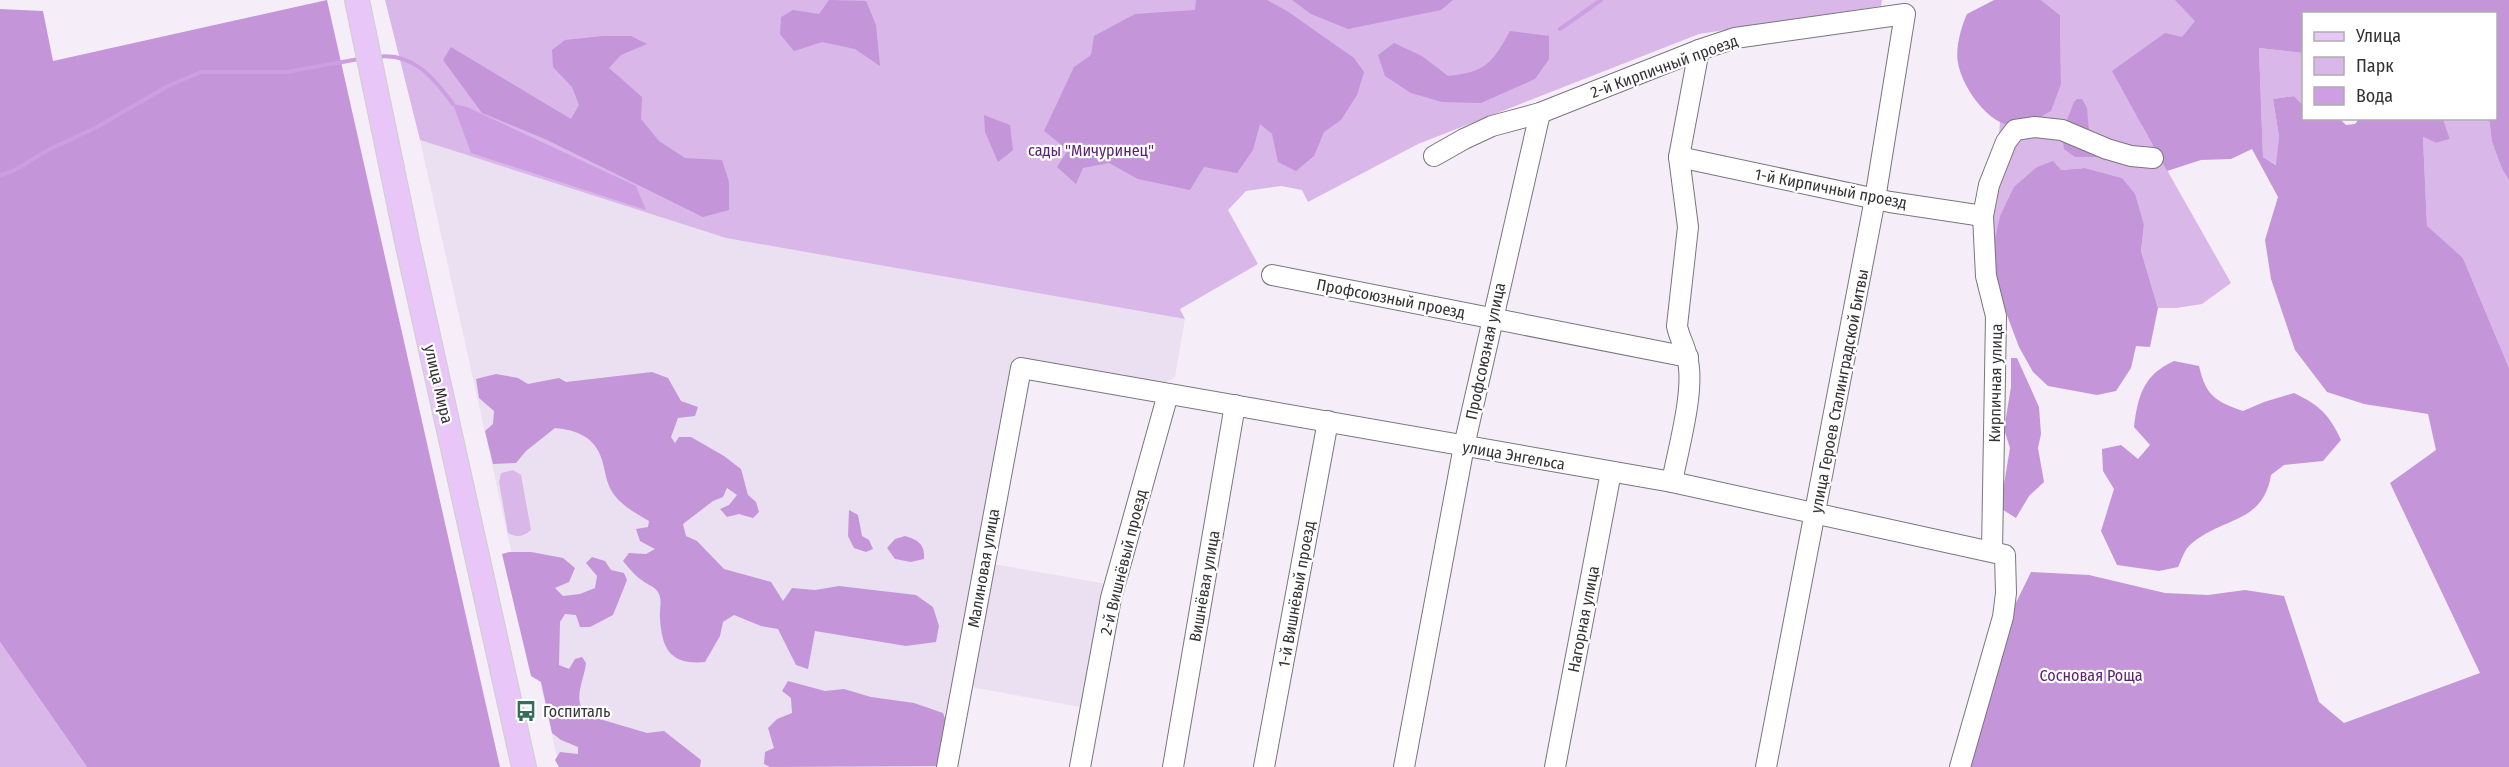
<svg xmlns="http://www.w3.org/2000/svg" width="2509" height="767" viewBox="0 0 2509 767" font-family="'Fira Sans Condensed',sans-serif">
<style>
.built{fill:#ebe0f1}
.green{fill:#d9b7e8}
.forest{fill:#c495d9}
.water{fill:#ce9ee3}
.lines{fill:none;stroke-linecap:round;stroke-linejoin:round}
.stream{stroke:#ce9ee3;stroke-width:4}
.minor-casing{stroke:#7b757e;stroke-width:22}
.major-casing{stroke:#cfcecf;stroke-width:26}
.minor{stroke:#fff;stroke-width:20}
.major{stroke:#e9c6f8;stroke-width:24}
.labels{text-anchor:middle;stroke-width:4.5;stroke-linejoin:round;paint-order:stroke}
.street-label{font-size:16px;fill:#353236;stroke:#fff}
.park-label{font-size:16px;fill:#5c2272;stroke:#fff}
.poi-label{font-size:16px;fill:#353236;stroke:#fff;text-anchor:start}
</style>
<rect width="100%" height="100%" fill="#f5eef8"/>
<g class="built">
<polygon points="420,140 726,238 1185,319 1175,377 1160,386 1022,358 940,767 559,767"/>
<polygon points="994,564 1107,584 1085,708 971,687"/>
</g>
<g class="green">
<polygon points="385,0 1882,0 1881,6 1699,34 1418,144 1308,202 1302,190 1281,186 1246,191 1228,210 1258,264 1180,309 1185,319 726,238 420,140"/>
<polygon points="2041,0 2509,0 2496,14 2304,14 2225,31 2142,126 2231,283 2202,304 2176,308 2158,308 2141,251 2144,225 2122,178 2085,168 2061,170 1991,258 2000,121 2017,126 2061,84 2060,15"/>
<polygon points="2259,48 2303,53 2303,105 2294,96 2273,99 2279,137 2277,165 2263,157"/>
<polygon points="2443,119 2489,119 2492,142 2502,169 2509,180 2509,368 2463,258 2427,227 2423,137 2436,143 2450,139"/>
<path d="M513,470L521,475L531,530C522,537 518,538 508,533L499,482L501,473Z"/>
<polygon points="0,642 87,767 0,767"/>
</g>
<g class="forest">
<polygon points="327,0 500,767 87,767 0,642 0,9 43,11 53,61"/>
<polygon points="829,0 866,1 876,25 880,66 855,49 822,42 794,51 780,34 781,17 793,10 819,14"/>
<polygon points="1196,0 1267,0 1287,11 1354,58 1364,72 1357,95 1341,120 1324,132 1314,156 1296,171 1278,162 1272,134 1260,124 1253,150 1237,173 1204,167 1190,190 1138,179 1109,163 1083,168 1076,184 1057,167 1068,150 1044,131 1074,67 1091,55 1094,36 1135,14 1195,10"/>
<polygon points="1292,0 1453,0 1441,10 1348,29 1311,14"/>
<path d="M1994,0H2041L2060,15L2061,84L2051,111C2042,116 2028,125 2017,126C1990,128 1962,87 1958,63C1955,49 1961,27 1967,14Z"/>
<polygon points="2175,0 2509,0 2509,180 2502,169 2492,142 2489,119 2496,118 2496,14 2304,14 2303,53 2259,48 2263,157 2276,165 2279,137 2273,99 2294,96 2303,105 2304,118 2340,119 2346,125 2355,124 2359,119 2443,119 2450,139 2436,143 2423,137 2427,226 2463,258 2509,368 2509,767 1969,767 1978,742 2008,619 2031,572 2089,575 2165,593 2208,595 2245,590 2284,596 2319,702 2344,723 2480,673 2390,483 2436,450 2428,414 2364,404 2327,392 2295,350 2271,279 2265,240 2278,197 2252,149 2231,159 2201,160 2167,171 2112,71 2165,33 2182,37 2195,21"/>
<path d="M1510,31L1549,36V59L1535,79L1481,103L1442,102L1411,93L1385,76L1378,55L1394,43L1422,56L1448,76C1485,72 1492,64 1510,31Z"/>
<polygon points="603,36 631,36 647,44 621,55 609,68 642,97 641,119 659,141 685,158 722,160 729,182 729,210 703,217 545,139 482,113 443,60 451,47 571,119 579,105 572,87 553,67 552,50 565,40"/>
<polygon points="2077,99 2082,99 2087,108 2089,131 2106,157 2075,157 2064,149 2062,133 2074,102"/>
<polygon points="984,115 1010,125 1013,150 998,162 985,132"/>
<polygon points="2053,161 2061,170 2085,168 2122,178 2135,194 2144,225 2141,251 2158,308 2150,347 2136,346 2131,368 2116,391 2097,395 2048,386 2033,372 2019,347 1998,291 1991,258 2000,216 2014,187 2037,167"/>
<polygon points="2011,358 2017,358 2039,407 2041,434 2038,448 2044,482 2029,496 2016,518 2000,508 2010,448 2004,429 2011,387"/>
<path d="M2174,361L2199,366C2206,396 2215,401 2243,411L2264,402L2294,393C2319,405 2329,414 2341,440L2323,461L2284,465L2271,475C2263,525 2221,516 2189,546C2184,551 2181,561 2178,567L2159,571L2117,565L2101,531L2114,489L2103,471L2102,449L2121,445L2138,459L2150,445L2134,427C2138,396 2143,375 2174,361Z"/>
<path d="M652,372L668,378L681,401L698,407L695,416L678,418L671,437L675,443L679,437H691L724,456L741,469L748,495L756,502L759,512L753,518L739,514L727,517L720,509L729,505L737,495L727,488L723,497L713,501L683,524L686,536L697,541L724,569L771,582L783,601L792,588L815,590L839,586L916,595L933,607L939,626L936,642L906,646L815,631L808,669L796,665L778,629L761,626L734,615L723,622L720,636L705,662C672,665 662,651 660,619C659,608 663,601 658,592C654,586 648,585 643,581C635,576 629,568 623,561L629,553L646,554L655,549L640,541L636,529L648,527L649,521C637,514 624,507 615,496C606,485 606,473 602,460C595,437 577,430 555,428L526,451L516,463L493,464L485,431L493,424L494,411L479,398L476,379L496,374L518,378L528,384L559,378L566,382Z"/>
<polygon points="849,510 858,515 862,536 869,540 873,549 866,552 854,548 848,536"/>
<path d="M905,536C918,540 925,544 924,559L911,562L895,559L887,548L895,539Z"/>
<path d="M509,552H531L563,558L575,568L569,582L555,588L563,596L580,594L595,588L597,576L586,563L592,557L605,561L611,570L624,573L627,580L613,615L590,627H580L576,615L565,614L560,622L559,665L569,669L575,659L582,657L586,663C584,681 572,700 586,715L647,733L664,731L701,760L700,767H559L555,760L560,752L578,754V747L561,740L552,733L541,682L531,676L502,554Z"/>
<path d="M788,681L825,691L844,689L871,697L914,703L943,713C951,731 944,748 937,766L770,767L764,764L765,752L774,748L768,728L777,719L792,713L791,698L782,691Z"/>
</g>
<polygon class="water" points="453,104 467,107 636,186 646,210 471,153"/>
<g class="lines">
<g class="stream">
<polyline points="1560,29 1601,0"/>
<path d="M376,57C412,51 434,78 453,104"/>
<polyline points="0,175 13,171 48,150 95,128 168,86 201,72 286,72 359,59"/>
</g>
<defs>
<g id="minor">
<polyline points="1434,156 1464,139 1492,126 1540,113 1699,50 1735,38 1905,14 1875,199 1766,767"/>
<polyline points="1679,157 1890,202 1983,216"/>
<polyline points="1272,275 1688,357"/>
<path d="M1672,482C1678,449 1696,388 1687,357C1685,346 1679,337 1677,326L1688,227L1679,157L1699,50"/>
<polyline points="1992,551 1996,316 1986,276 1983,216 1989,185 2006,142 2015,130 2035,127 2062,130 2107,149 2131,156 2153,158"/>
<polyline points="947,767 1021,368 1672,482 2005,555 2006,593 2003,617 1960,767"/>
<polyline points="1080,767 1111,598 1168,394"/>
<polyline points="1173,767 1235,405"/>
<polyline points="1264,767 1328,421"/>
<polyline points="1404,767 1464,446 1540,113"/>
<polyline points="1555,767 1611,472"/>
</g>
<polyline id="major" points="357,0 408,246 524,767"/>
</defs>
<use href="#minor" class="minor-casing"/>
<use href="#major" class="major-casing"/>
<use href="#minor" class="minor"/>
<use href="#major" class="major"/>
</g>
<defs>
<symbol id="bus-bare" viewBox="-9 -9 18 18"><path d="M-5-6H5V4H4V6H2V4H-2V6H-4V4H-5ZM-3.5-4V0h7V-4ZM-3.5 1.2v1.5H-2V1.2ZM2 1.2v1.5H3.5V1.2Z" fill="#356f58" stroke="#fff" stroke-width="2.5" paint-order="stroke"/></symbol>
</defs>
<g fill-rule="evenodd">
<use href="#bus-bare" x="511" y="696" width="30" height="30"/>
</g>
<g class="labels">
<g class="street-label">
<text transform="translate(1664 66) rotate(-20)" y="6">2-й Кирпичный проезд</text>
<text transform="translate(1831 188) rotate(11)" y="6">1-й Кирпичный проезд</text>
<text transform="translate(1391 298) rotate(11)" y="6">Профсоюзный проезд</text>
<text transform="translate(1485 351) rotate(-78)" y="6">Профсоюзная улица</text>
<text transform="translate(1995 383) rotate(-89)" y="6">Кирпичная улица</text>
<text transform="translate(439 384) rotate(77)" y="6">улица Мира</text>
<text transform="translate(1839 391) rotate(-79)" y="6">улица Героев Сталинградской Битвы</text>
<text transform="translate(1514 455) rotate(10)" y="6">улица Энгельса</text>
<text transform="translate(1123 562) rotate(-76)" y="6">2-й Вишнёвый проезд</text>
<text transform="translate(983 568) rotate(-80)" y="6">Малиновая улица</text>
<text transform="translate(1204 586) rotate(-80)" y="6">Вишнёвая улица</text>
<text transform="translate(1296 594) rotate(-80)" y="6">1-й Вишнёвый проезд</text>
<text transform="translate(1583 619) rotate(-79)" y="6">Нагорная улица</text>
</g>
<g class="park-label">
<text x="1091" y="156">сады "Мичуринец"</text>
<text x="2091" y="681">Сосновая Роща</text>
</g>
<g class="poi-label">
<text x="543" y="717">Госпиталь</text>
</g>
</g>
<rect x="2302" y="12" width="195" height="108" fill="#ffffff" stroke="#aeadaf" stroke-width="1.5"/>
<rect x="2314" y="32" width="30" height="9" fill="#e9c6f8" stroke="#aeadaf" stroke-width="1.5"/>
<text x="2356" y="42" font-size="18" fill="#353236">Улица</text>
<rect x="2314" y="57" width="30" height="18" fill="#d9b7e8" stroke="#aeadaf" stroke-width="1.5"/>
<text x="2356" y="72" font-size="18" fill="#353236">Парк</text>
<rect x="2314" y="87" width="30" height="18" fill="#ce9ee3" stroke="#aeadaf" stroke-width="1.5"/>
<text x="2356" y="102" font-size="18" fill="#353236">Вода</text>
</svg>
